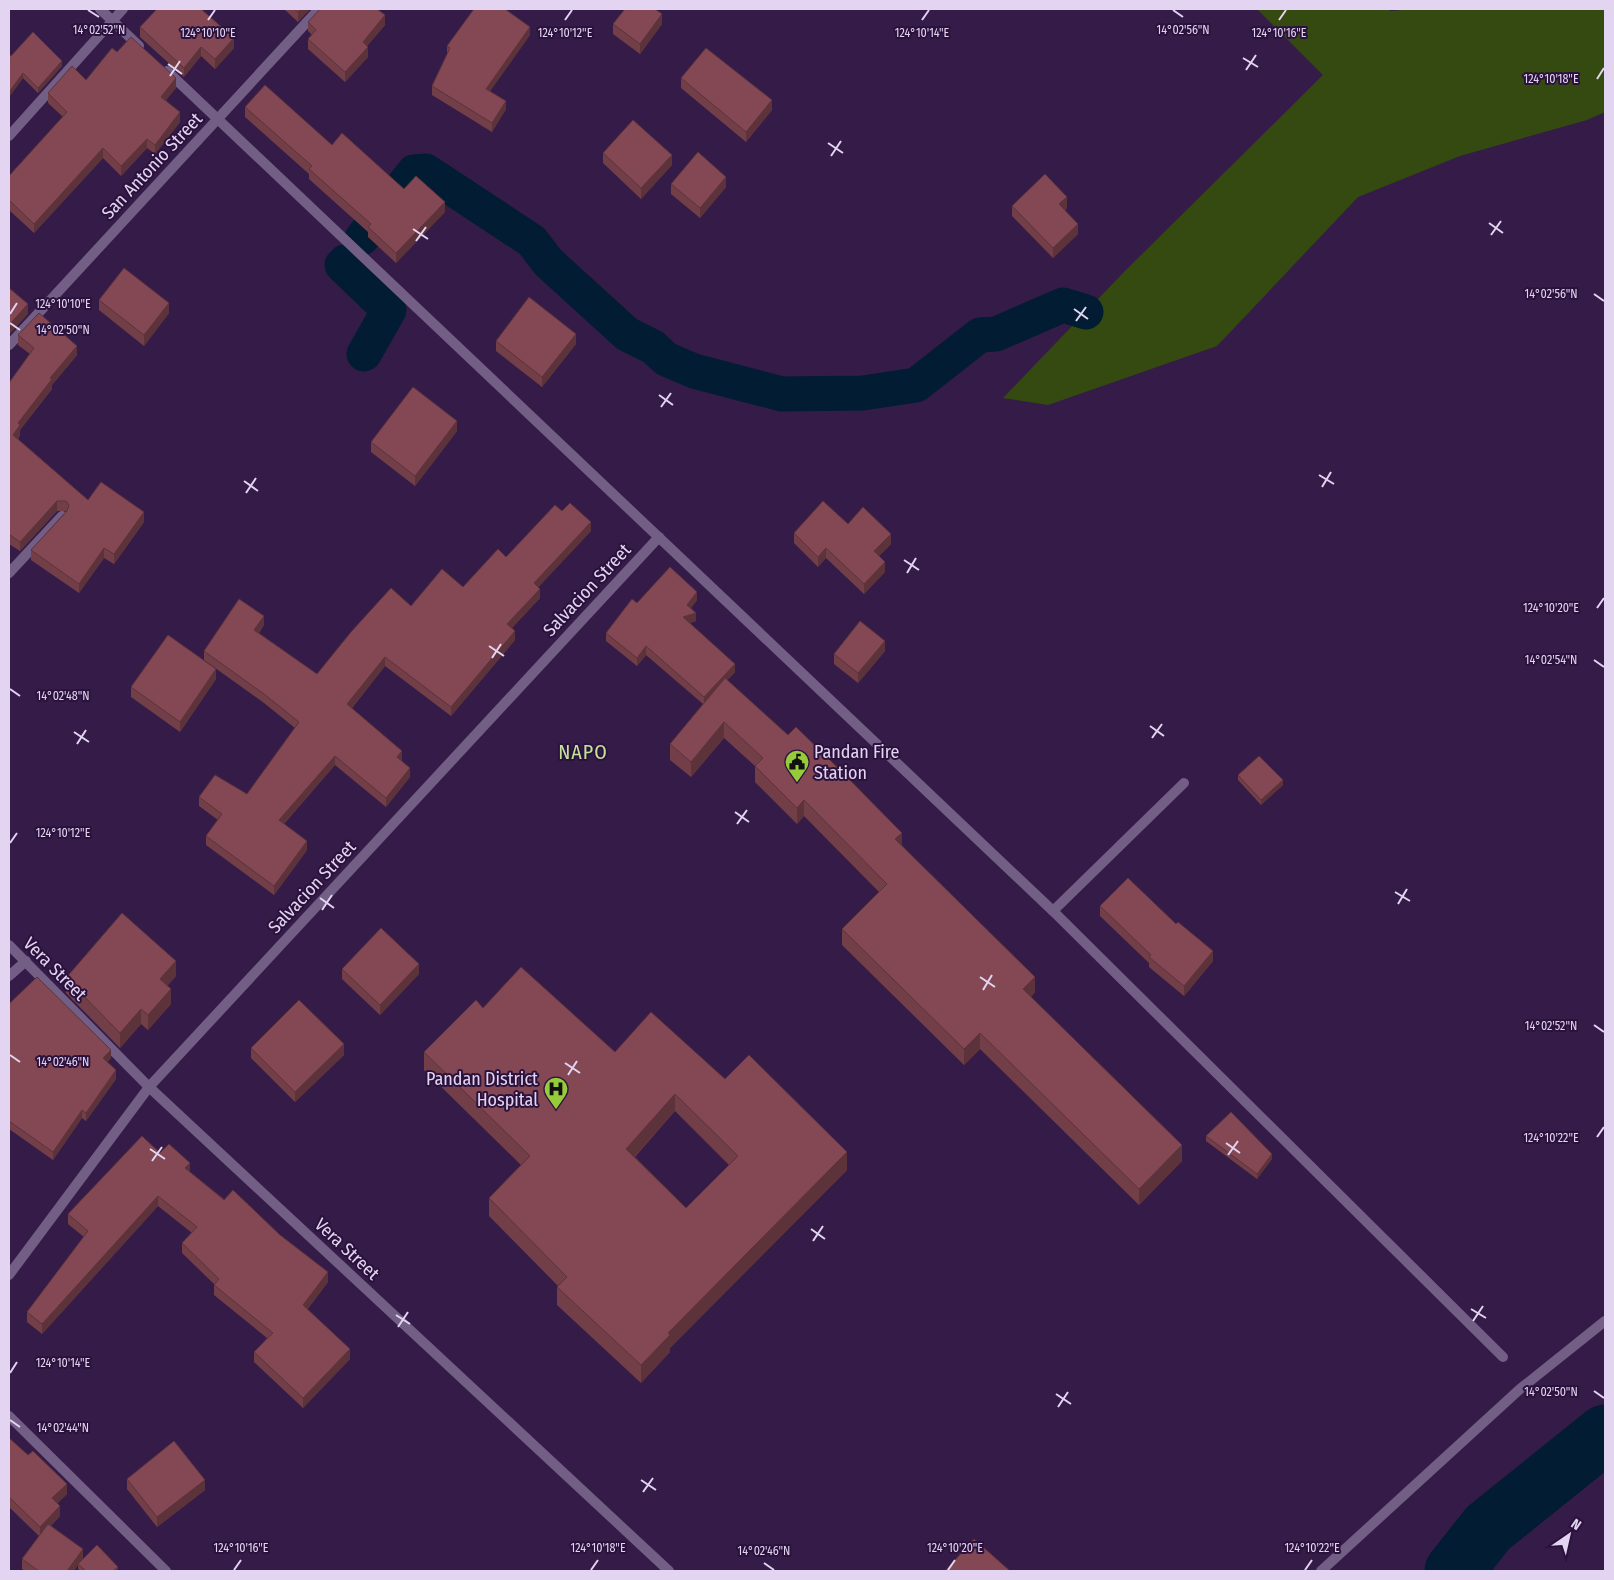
<svg xmlns="http://www.w3.org/2000/svg" width="1614" height="1580" viewBox="0 0 1614 1580" font-family="'Fira Sans Condensed',sans-serif">
<style>
.green{fill:#354a11}
.lines{fill:none;stroke-linecap:round;stroke-linejoin:round}
.canal{stroke:#011c33;stroke-width:35}
.river{stroke:#011c33;stroke-width:59}
.street{stroke:#735f86;stroke-width:10}
.wall{fill:#723e48;fill-rule:evenodd}
.shaded-wall{fill:#5c323b}
.building{fill:#844854;stroke:#5c323b;fill-rule:evenodd}
.ticks{fill:none;stroke:#e3d5f1;stroke-width:2}
.labels{text-anchor:middle;stroke-width:4;stroke-linejoin:round;paint-order:stroke}
.street-label{font-size:18px;fill:#e3d5f1;stroke:#2b123d}
.poi-label{font-size:18px;fill:#e3d5f1;stroke:#2b123d;text-anchor:start}
.quarter-label{font-size:20px;letter-spacing:1px;fill:#c3e39b;stroke:#2b123d}
.ticks-label{font-size:12px;text-anchor:middle;fill:#e3d5f1;stroke:#2b123d;stroke-width:4;stroke-linejoin:round;paint-order:stroke}
</style>
<rect width="100%" height="100%" fill="#351c48"/>
<polygon class="green" points="1257,9 1388,9 1390,11 1413,9 1605,9 1605,112 1587,120 1460,156 1358,197 1217,346 1048,405 1003,398 1124,272 1323,75"/>
<g class="lines">
<g class="canal">
<polyline points="362,238 414,172 426,171 532,241 548,262 627,334 653,347 666,359 694,371 782,394 863,393 916,385 980,335 996,334 1063,305 1086,312"/>
<polyline points="345,262 342,265 389,310 364,354"/>
</g>
<polyline class="river" points="1454,1571 1488,1528 1605,1434"/>
<g class="street">
<polyline points="100,9 139,46"/>
<polyline points="167,71 1053,911 1503,1357"/>
<polyline points="9,136 123,9"/>
<polyline points="9,345 319,9"/>
<polyline points="9,573 62,516"/>
<polyline points="1053,911 1184,783"/>
<polyline points="9,945 149,1087 669,1571"/>
<polyline points="9,976 26,961"/>
<polyline points="9,1275 149,1087 659,537"/>
<polyline points="9,1416 166,1571"/>
<polyline points="1321,1571 1520,1389 1605,1321"/>
</g>
</g>
<g class="wall">
<polygon points="284,9 310,9 298,22"/>
<polygon points="308,22 385,25 367,46 368,57 345,82 308,49 308,39 312,35 308,31"/>
<polygon points="613,24 662,24 640,54 613,34"/>
<polygon points="140,27 234,48 215,69 201,56 184,77 140,37"/>
<polygon points="530,35 490,91 506,109 492,132 432,95 432,86 447,55 447,46"/>
<polygon points="117,52 176,88 166,100 180,122 155,154 147,148 121,176 103,158 34,233 9,210 9,176 63,117 48,103 48,93 86,80"/>
<polygon points="9,55 11,56 62,66 38,93 23,78 9,97"/>
<polygon points="681,78 772,110 746,142 681,88"/>
<polygon points="245,107 332,145 404,189 445,212 396,263 368,237 368,232 309,179 309,174 245,117"/>
<polygon points="603,153 672,165 641,199 603,163"/>
<polygon points="671,184 726,187 700,218 671,194"/>
<polygon points="1012,206 1067,208 1065,210 1078,234 1053,258 1012,216"/>
<polygon points="99,300 169,313 144,346 99,310"/>
<polygon points="18,335 77,355 52,385 52,389 20,430 20,435 18,439 88,500 144,522 114,564 104,558 79,593 31,560 31,550 66,511 57,511 20,551 9,544 9,383 30,354 18,345"/>
<polygon points="496,341 576,344 542,387 496,351"/>
<polygon points="457,431 415,486 371,452 371,442"/>
<polygon points="562,511 591,531 538,587 540,598 512,628 515,640 451,716 385,666 352,708 402,760 401,761 410,777 386,807 335,765 284,824 307,850 274,895 206,845 206,836 218,820 199,806 199,797 247,794 295,728 264,703 204,660 204,651 264,625 259,633 317,674 411,606 463,587 506,557"/>
<polygon points="848,524 891,544 879,556 885,572 864,594 826,558 818,567 794,543 794,533"/>
<polygon points="697,600 691,608 696,621 690,623 735,672 727,680 902,845 1035,992 1031,997 1182,1161 1139,1205 980,1049 964,1065 842,945 842,929 879,892 804,816 797,824 755,782 755,766 724,738 691,777 670,760 670,744 703,704 646,655 637,666 606,641 606,633 637,603"/>
<polygon points="885,651 858,683 834,664 834,654"/>
<polygon points="216,679 180,732 131,697 131,687"/>
<polygon points="1238,775 1283,785 1261,805 1238,780"/>
<polygon points="1100,906 1213,961 1184,996 1149,967 1149,963 1100,916"/>
<polygon points="342,969 419,974 380,1015 342,979"/>
<polygon points="176,976 167,986 171,1004 148,1030 141,1024 120,1048 66,993 66,978"/>
<polygon points="9,1004 111,1058 107,1062 116,1079 86,1121 82,1118 53,1160 9,1129"/>
<path d="M483,1008L615,1052L725,1079L847,1170L670,1348V1352L641,1383L557,1305V1287L558,1286L489,1216V1198L521,1165L424,1070V1052ZM675,1111L729,1165L686,1208L635,1157Z"/>
<polygon points="251,1048 344,1055 295,1102 251,1058"/>
<polygon points="1206,1136 1272,1159 1257,1179 1206,1141"/>
<polygon points="160,1153 190,1172 328,1282 307,1310 350,1359 303,1408 254,1362 254,1352 267,1338 214,1295 214,1284 182,1253 182,1243 192,1233 158,1206 42,1334 27,1322 27,1312 84,1237 68,1224 68,1214"/>
<polygon points="9,1438 67,1494 57,1503 60,1516 51,1526 83,1559 118,1571 81,1571 78,1569 78,1565 74,1571 25,1571 22,1569 22,1559 39,1536 9,1507"/>
<polygon points="127,1479 205,1490 157,1527 127,1489"/>
</g>
<g class="shaded-wall">
<polygon points="301,9 310,9 298,22 298,12"/>
<polygon points="662,14 662,24 640,54 640,44"/>
<polygon points="385,15 385,25 363,51 363,42"/>
<polygon points="530,27 530,35 486,97 486,89"/>
<polygon points="234,38 234,48 215,69 215,59"/>
<polygon points="201,47 201,56 184,77 184,68"/>
<polygon points="368,47 368,57 345,82 345,72"/>
<polygon points="62,61 62,66 38,93 38,88"/>
<polygon points="23,73 23,78 9,97 9,92"/>
<polygon points="176,78 176,88 161,106 161,97"/>
<polygon points="772,100 772,110 746,142 746,132"/>
<polygon points="506,101 506,109 492,132 492,123"/>
<polygon points="180,112 180,122 155,154 155,145"/>
<polygon points="147,139 147,148 121,176 121,166"/>
<polygon points="103,148 103,158 34,233 34,224"/>
<polygon points="672,155 672,165 641,199 641,188"/>
<polygon points="726,177 726,187 700,218 700,208"/>
<polygon points="1067,197 1067,208 1059,215 1059,204"/>
<polygon points="445,202 445,212 396,263 396,253"/>
<polygon points="1078,224 1078,234 1053,258 1053,248"/>
<polygon points="169,303 169,313 144,346 144,335"/>
<polygon points="28,304 28,314 9,335 9,325"/>
<polygon points="576,334 576,344 542,387 542,377"/>
<polygon points="77,346 77,355 52,385 52,389 20,430 20,435 13,445 13,435 18,423 50,378"/>
<polygon points="457,421 457,431 415,486 415,476"/>
<polygon points="57,501 57,511 20,551 20,542"/>
<polygon points="144,512 144,522 114,564 114,554"/>
<polygon points="591,522 591,531 534,592 534,583"/>
<polygon points="891,534 891,544 874,561 874,551"/>
<polygon points="104,548 104,558 79,593 79,584"/>
<polygon points="826,548 826,558 818,567 818,557"/>
<polygon points="885,562 885,572 864,594 864,584"/>
<polygon points="540,589 540,598 507,633 507,624"/>
<polygon points="697,592 697,600 687,613 687,605"/>
<polygon points="696,613 696,621 683,625 683,617"/>
<polygon points="264,616 264,625 254,639 254,630"/>
<polygon points="515,631 515,640 451,716 451,707"/>
<polygon points="885,641 885,651 858,683 858,673"/>
<polygon points="646,646 646,655 637,666 637,658"/>
<polygon points="385,657 385,666 347,713 347,704"/>
<polygon points="735,664 735,672 704,706 704,697"/>
<polygon points="216,669 216,679 180,732 180,722"/>
<polygon points="724,722 724,738 691,777 691,762"/>
<polygon points="402,751 402,760 397,766 397,757"/>
<polygon points="335,756 335,765 279,829 279,820"/>
<polygon points="410,768 410,777 386,807 386,798"/>
<polygon points="1283,780 1283,785 1261,805 1261,800"/>
<polygon points="804,800 804,816 797,824 797,808"/>
<polygon points="902,833 902,849 895,839"/>
<polygon points="307,841 307,850 274,895 274,886"/>
<polygon points="1213,951 1213,961 1184,996 1184,986"/>
<polygon points="176,961 176,976 160,994 160,979"/>
<polygon points="419,964 419,974 380,1015 380,1005"/>
<polygon points="1035,977 1035,992 1023,1005 1023,989"/>
<polygon points="171,989 171,1004 148,1030 148,1015"/>
<polygon points="141,1009 141,1024 120,1048 120,1033"/>
<polygon points="980,1033 980,1049 964,1065 964,1049"/>
<polygon points="344,1044 344,1055 295,1102 295,1092"/>
<polygon points="111,1050 111,1058 103,1066 103,1058"/>
<polygon points="116,1070 116,1079 86,1121 86,1113"/>
<polygon points="675,1094 675,1111 626,1166 626,1149"/>
<polygon points="82,1110 82,1118 53,1160 53,1152"/>
<polygon points="1182,1145 1182,1161 1139,1205 1139,1189"/>
<polygon points="847,1152 847,1170 670,1348 670,1352 641,1383 641,1365 668,1333"/>
<polygon points="1272,1154 1272,1159 1257,1179 1257,1174"/>
<polygon points="190,1163 190,1173 185,1168"/>
<polygon points="158,1196 158,1206 42,1334 42,1324"/>
<polygon points="328,1272 328,1282 303,1315 303,1305"/>
<polygon points="350,1349 350,1359 303,1408 303,1398"/>
<polygon points="205,1480 205,1490 157,1527 157,1517"/>
<polygon points="67,1484 67,1494 52,1509 52,1498"/>
<polygon points="60,1506 60,1516 40,1537 40,1527"/>
<polygon points="83,1549 83,1559 78,1564 78,1565 74,1571 67,1571"/>
<polygon points="118,1567 118,1571 113,1571"/>
</g>
<g class="building">
<polygon points="157,9 201,9 234,38 215,59 201,47 184,68 140,27"/>
<polygon points="294,9 301,9 298,12"/>
<polygon points="320,9 377,9 385,15 363,42 368,47 345,72 308,39 316,30 308,22"/>
<polygon points="474,9 505,9 530,27 486,89 506,101 492,123 432,86 450,48 447,46"/>
<polygon points="625,9 655,9 662,14 640,44 613,24"/>
<polygon points="33,32 62,61 38,88 23,73 9,92 9,55 11,56"/>
<polygon points="131,37 176,78 161,97 180,112 155,145 147,139 121,166 103,148 34,224 9,200 9,176 67,112 48,93 72,66 86,80 112,48 117,52"/>
<polygon points="706,48 772,100 746,132 681,78"/>
<polygon points="265,85 332,145 342,133 404,189 416,176 445,202 396,253 368,227 371,224 309,169 312,166 245,107"/>
<polygon points="633,120 672,155 641,188 603,153"/>
<polygon points="698,152 726,177 700,208 671,184"/>
<polygon points="1045,174 1067,197 1059,204 1078,224 1053,248 1012,206"/>
<polygon points="124,268 169,303 144,335 99,300"/>
<polygon points="9,288 28,304 9,325"/>
<polygon points="529,297 576,334 542,377 496,341"/>
<polygon points="39,313 77,346 50,378 52,379 18,423 20,425 13,435 88,500 101,482 144,512 114,554 104,548 79,584 31,550 67,511 69,505 66,501 57,501 20,542 9,534 9,383 34,348 18,335"/>
<polygon points="413,387 457,421 415,476 371,442"/>
<polygon points="823,501 848,524 863,507 891,534 874,551 885,562 864,584 826,548 818,557 794,533"/>
<polygon points="570,503 591,522 534,583 540,589 507,624 515,631 451,707 385,657 347,704 402,751 397,757 410,768 386,798 335,756 279,820 307,841 274,886 206,836 222,814 199,797 215,775 247,794 299,722 264,694 204,651 239,599 264,616 254,630 317,674 351,632 391,588 411,606 442,569 463,587 498,549 506,557 555,505 562,511"/>
<polygon points="670,567 697,592 687,605 696,613 683,617 735,664 704,697 646,646 637,658 606,633 632,599 637,603"/>
<polygon points="860,621 885,641 858,673 834,654"/>
<polygon points="168,635 216,669 180,722 131,687"/>
<polygon points="725,678 788,735 796,727 837,767 902,833 895,839 1035,977 1023,989 1182,1145 1139,1189 980,1033 964,1049 842,929 887,884 804,800 797,808 755,766 763,758 724,722 691,762 670,744"/>
<polygon points="1259,756 1283,780 1261,800 1238,775"/>
<polygon points="1128,878 1176,924 1178,922 1213,951 1184,986 1149,957 1151,955 1100,906"/>
<polygon points="122,913 176,961 160,979 171,989 148,1015 141,1009 120,1033 66,978"/>
<polygon points="381,928 419,964 380,1005 342,969"/>
<path d="M521,967L615,1052L651,1012L725,1079L749,1055L847,1152L668,1333L670,1335L641,1365L557,1287L567,1277L489,1198L530,1156L424,1052L476,1000L483,1008ZM675,1094L738,1156L686,1208L626,1149Z"/>
<polygon points="37,977 111,1050 103,1058 116,1070 86,1113 82,1110 53,1152 9,1121 9,1004"/>
<polygon points="299,1000 344,1044 295,1092 251,1048"/>
<polygon points="1231,1112 1272,1154 1257,1174 1206,1136"/>
<polygon points="142,1136 160,1153 169,1144 190,1163 185,1168 224,1200 233,1190 280,1235 328,1272 303,1305 350,1349 303,1398 254,1352 273,1333 214,1285 219,1279 182,1243 197,1227 158,1196 42,1324 27,1312 88,1231 68,1214"/>
<polygon points="9,1438 28,1455 33,1451 67,1484 52,1498 60,1506 40,1527 9,1497"/>
<polygon points="174,1441 205,1480 157,1517 127,1479"/>
<polygon points="48,1524 83,1549 67,1571 39,1571 22,1559"/>
<polygon points="974,1539 1010,1571 945,1571"/>
<polygon points="97,1545 118,1567 113,1571 86,1571 78,1564"/>
</g>
<path class="ticks" d="M88,10L99,17M1173,10L1183,17M208,20L215,10M565,20L572,10M922,20L929,10M1279,20L1286,10M1243,58L1258,67M168,64L182,74M1246,70L1256,55M170,76L180,61M1597,79L1604,68M828,143L843,153M831,156L841,141M1489,223L1503,233M413,229L428,239M1491,235L1501,221M416,241L426,227M1594,294L1604,301M1074,309L1088,319M10,314L17,303M1076,321L1086,307M10,323L20,330M659,395L673,405M661,407L671,393M1319,475L1334,484M244,481L258,491M1322,487L1331,472M246,493L256,478M904,560L919,570M907,573L916,558M1597,608L1604,598M489,646L504,656M492,658L501,644M1594,660L1604,667M10,689L20,696M1150,726L1164,736M74,732L89,742M1152,738L1162,724M77,744L86,730M735,812L749,822M737,824L747,810M10,843L17,833M1395,892L1410,901M320,898L334,908M1398,904L1407,889M322,910L332,895M980,977L995,987M983,990L992,975M1594,1025L1604,1032M10,1055L20,1062M565,1063L580,1073M568,1075L577,1061M1597,1137L1604,1127M1226,1143L1240,1153M150,1149L165,1159M1228,1155L1238,1141M152,1161L162,1147M811,1229L825,1239M813,1241L823,1226M1471,1309L1486,1318M396,1315L410,1324M1473,1321L1483,1306M398,1327L408,1312M10,1373L17,1362M1594,1391L1604,1398M1056,1394L1071,1404M1058,1407L1068,1392M10,1420L20,1427M641,1480L656,1490M643,1492L653,1478M764,1563L774,1570M234,1570L241,1560M591,1570L598,1560M948,1570L955,1560M1305,1570L1312,1560"/>
<defs>
<symbol id="civic-pin" viewBox="-11 -11 22 30"><path d="M0 17L-7.5 6A9.5 9.5 0 1 1 7.5 6Z" fill="#96cc39" stroke="#2b123d"/><path d="M-.6-6.5H3V-4.5H.6V-3L4-1V1h2V6H-6V1h2V-1L-.6-3ZM-1.2 2.5V6h2.4V2.5Z" fill="#111"/></symbol>
<symbol id="hospital-pin" viewBox="-11 -11 22 30"><path d="M0 17L-7.5 6A9.5 9.5 0 1 1 7.5 6Z" fill="#96cc39" stroke="#2b123d"/><path d="M-5-5h3v3.5h4V-5h3V5h-3V1.5h-4V5h-3Z" fill="#111"/></symbol>
</defs>
<g fill-rule="evenodd">
<use href="#civic-pin" x="783" y="748" width="28" height="38"/>
<use href="#hospital-pin" x="542" y="1075" width="28" height="38"/>
</g>
<g class="labels">
<g class="street-label">
<text transform="translate(152 166) rotate(-47)" y="6">San Antonio Street</text>
<text transform="translate(587 590) rotate(-47)" y="6">Salvacion Street</text>
<text transform="translate(312 887) rotate(-47)" y="6">Salvacion Street</text>
<text transform="translate(55 969) rotate(45)" y="6">Vera Street</text>
<text transform="translate(347 1249) rotate(43)" y="6">Vera Street</text>
</g>
<g class="poi-label">
<text x="814" y="758">Pandan Fire<tspan x="814" dy="21">Station</tspan></text>
<text x="538" y="1085" text-anchor="end">Pandan District<tspan x="538" dy="21">Hospital</tspan></text>
</g>
<g class="quarter-label">
<text x="583" y="759">NAPO</text>
</g>
</g>
<g class="ticks-label">
<text x="99" y="34">14°02'52"N</text>
<text x="1183" y="34">14°02'56"N</text>
<text x="208" y="37">124°10'10"E</text>
<text x="565" y="37">124°10'12"E</text>
<text x="922" y="37">124°10'14"E</text>
<text x="1279" y="37">124°10'16"E</text>
<text x="1551" y="83">124°10'18"E</text>
<text x="1551" y="298">14°02'56"N</text>
<text x="63" y="308">124°10'10"E</text>
<text x="63" y="334">14°02'50"N</text>
<text x="1551" y="612">124°10'20"E</text>
<text x="1551" y="664">14°02'54"N</text>
<text x="63" y="700">14°02'48"N</text>
<text x="63" y="837">124°10'12"E</text>
<text x="1551" y="1030">14°02'52"N</text>
<text x="63" y="1066">14°02'46"N</text>
<text x="1551" y="1142">124°10'22"E</text>
<text x="63" y="1367">124°10'14"E</text>
<text x="1551" y="1396">14°02'50"N</text>
<text x="63" y="1432">14°02'44"N</text>
<text x="241" y="1552">124°10'16"E</text>
<text x="598" y="1552">124°10'18"E</text>
<text x="955" y="1552">124°10'20"E</text>
<text x="1312" y="1552">124°10'22"E</text>
<text x="764" y="1555">14°02'46"N</text>
</g>
<rect width="1614" height="1580" fill="none" stroke="#e3d5f1" stroke-width="20"/>
<g transform="translate(1569 1535) rotate(34)" stroke="#2b123d" stroke-width="4" paint-order="stroke">
<path d="M0-4L9 19L0 12L-9 19Z" fill="#e3d5f1"/>
<text y="-8" font-size="14" font-weight="bold" text-anchor="middle" fill="#e3d5f1">N</text>
</g>
</svg>
